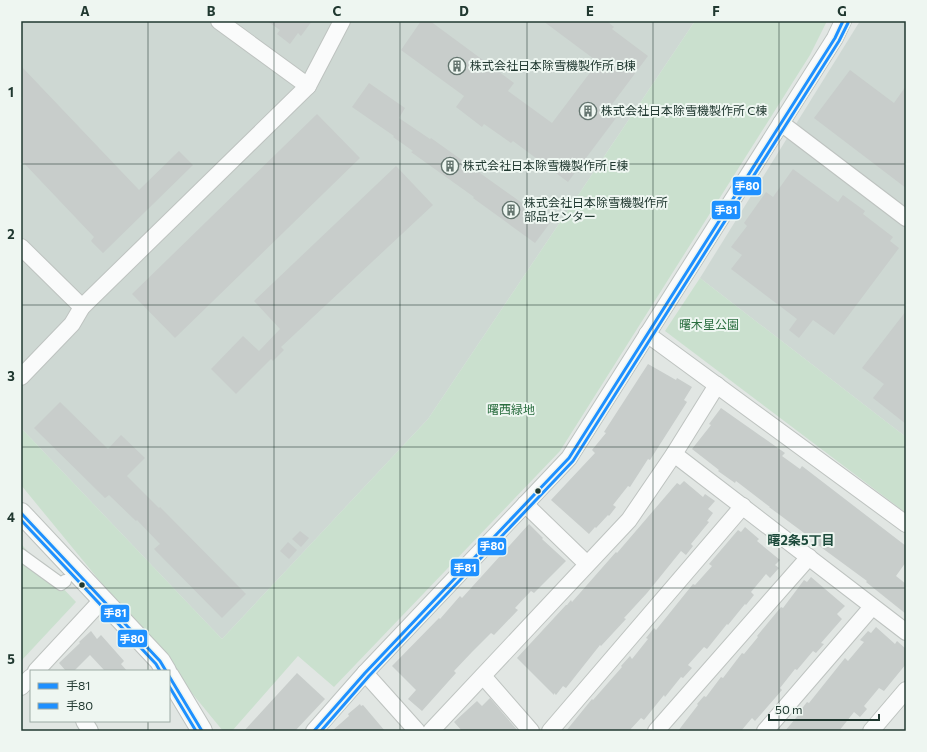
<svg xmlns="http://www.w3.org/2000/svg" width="927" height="752" viewBox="0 0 927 752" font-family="Commissioner,'Noto Sans JP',sans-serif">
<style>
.built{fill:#ced8d3}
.green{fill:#cae0ce}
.building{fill:#c8cdcb}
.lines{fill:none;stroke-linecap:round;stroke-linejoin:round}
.pedestrian-casing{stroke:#bec3c0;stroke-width:14}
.minor-casing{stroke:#bec3c0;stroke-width:18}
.tertiary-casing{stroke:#bec3c0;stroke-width:22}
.pedestrian{stroke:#fafbfb;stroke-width:12}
.minor{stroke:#fafbfb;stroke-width:16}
.tertiary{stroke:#fafbfb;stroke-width:20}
.bus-1-casing{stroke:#eef6f1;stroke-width:6}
.bus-2-casing{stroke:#eef6f1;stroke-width:6}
.bus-1{stroke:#1e90ff;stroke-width:3}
.bus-2{stroke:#1e90ff;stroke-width:3}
.grid{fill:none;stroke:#203830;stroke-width:1;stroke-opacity:0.55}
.bus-dot{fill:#203830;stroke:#eef6f1;stroke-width:1.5}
.labels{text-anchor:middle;stroke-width:4;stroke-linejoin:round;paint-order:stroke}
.poi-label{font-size:12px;fill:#203830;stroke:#eef6f1;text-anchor:start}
.park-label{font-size:12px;fill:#2b6e40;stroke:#eef6f1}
.neighbourhood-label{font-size:13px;font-weight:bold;fill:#1c4a3b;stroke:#eef6f1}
.line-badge{stroke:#eef6f1;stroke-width:1.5}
.badge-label{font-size:11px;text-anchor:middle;font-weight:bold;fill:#fff}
.neatline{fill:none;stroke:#203830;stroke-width:1.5}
.grid-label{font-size:13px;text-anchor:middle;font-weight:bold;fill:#203830}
</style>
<rect width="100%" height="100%" fill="#e1e6e3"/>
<g class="built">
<polygon points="21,21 695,21 428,419 222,639 21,428"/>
<polygon points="860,21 906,21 906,437 700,278"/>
</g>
<g class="green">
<polygon points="695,21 827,21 810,55 560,451 334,687 298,656 232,731 223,731 21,485 21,428 222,639 428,419"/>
<polygon points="700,278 906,437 906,513 665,331"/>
<polygon points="21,544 76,602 21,661"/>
</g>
<g class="building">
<polygon points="267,21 312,21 301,36 298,33 290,44 277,34 280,30"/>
<polygon points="421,21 430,21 514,83 508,91 552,123 598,62 543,21 607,21 614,27 612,29 648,56 610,107 619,114 568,182 513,141 511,143 484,124 482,127 456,107 464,96 401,50"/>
<polygon points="21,66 139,190 179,151 193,165 103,253 91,241 94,237 21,160"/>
<polygon points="850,70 894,103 906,86 906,188 814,118"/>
<polygon points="369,83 405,108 399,118 430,139 431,138 550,223 535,243 473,198 474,197 411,152 413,151 393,137 394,136 352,107"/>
<polygon points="317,114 360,158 175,338 132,294"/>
<polygon points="396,166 433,205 281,347 284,350 273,361 271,359 236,394 211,369 243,336 259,351 280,329 254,301"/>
<polygon points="793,169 838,202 843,195 865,211 863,214 893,237 890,241 899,248 834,335 813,320 799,338 789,330 797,319 731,269 742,255 731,247 747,226 744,223 766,192 773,197"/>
<polygon points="906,311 906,424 873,398 884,384 862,368"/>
<polygon points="648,364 676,380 677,378 692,387 684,400 687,402 650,460 648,459 630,487 628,486 613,505 616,507 609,516 608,515 596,528 595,527 589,534 551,500 595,453 592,450 606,433 604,432"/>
<polygon points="60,402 108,449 121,435 145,458 127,476 159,508 160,507 246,594 222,618 154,549 160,544 137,520 136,521 109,495 105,498 34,428"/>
<polygon points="721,408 785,453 782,456 800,469 802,466 906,546 906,562 896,576 906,584 906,614 866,582 867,581 818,545 819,544 769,507 770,507 736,481 735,483 718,471 719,470 692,449 711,425 709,424"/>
<polygon points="684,481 703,497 705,494 715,501 708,509 713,513 707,521 709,522 691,544 693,546 686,555 681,551 647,593 624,618 626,619 601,646 600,645 566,688 563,686 556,695 554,693 554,695 517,658 566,605 567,605 571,600 572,602 616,552 617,553 677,483 680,485"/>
<polygon points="529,524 543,538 542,539 566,561 534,593 531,591 515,608 518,610 494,635 491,633 472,652 454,671 456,673 422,711 408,699 416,690 392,666 439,618 440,619 460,596 462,598"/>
<polygon points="745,527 759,539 757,541 780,560 775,565 779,568 770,578 766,574 751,592 754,595 746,605 745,604 728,625 727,624 707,649 704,647 688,665 692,668 683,678 681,677 665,697 664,695 644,720 641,718 629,731 566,731 592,699 593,700 622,667 621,666 630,656 632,659 648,639 646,638 654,628 656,630 693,584 695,585 712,566 709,564 738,530 741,532"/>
<polygon points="300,531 309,538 301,547 292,539"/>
<polygon points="288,542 297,550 289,559 280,551"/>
<polygon points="811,577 845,606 837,614 842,619 821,643 824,644 816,653 813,651 797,670 795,669 780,688 782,690 755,721 752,718 741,731 678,731 698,705 697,704 704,696 706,697 721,677 723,678 742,653 744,654 758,637 757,636 781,607 783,608 804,580 807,582"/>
<polygon points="876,627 895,644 897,641 906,649 906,664 884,691 879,688 864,706 867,709 860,717 854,712 839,731 785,731 801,712 800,711 807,702 809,703 845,658 848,661 864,642 860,640 868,631 871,633"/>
<polygon points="91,631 97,639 101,635 124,661 121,664 127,671 105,671 90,655 74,671 66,671 59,663 80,643 79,642"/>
<polygon points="297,673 325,699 295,731 244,731"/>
<polygon points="490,698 518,731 462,731 454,722 477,701 482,706"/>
<polygon points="360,704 361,706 363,705 385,731 332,731 349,716 348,714"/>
</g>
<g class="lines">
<defs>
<polyline id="pedestrian" points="21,555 61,584 65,581"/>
<g id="minor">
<polyline points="219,21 308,86"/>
<polyline points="781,123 906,218"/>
<polyline points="21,247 82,307"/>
<polyline points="647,334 906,524"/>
<polyline points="21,377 72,324 82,307 308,86 342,21"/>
<polyline points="674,454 906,632"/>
<polyline points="525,504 587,564"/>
<polyline points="36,671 102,600"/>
<polyline points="365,673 417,731"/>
<polyline points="483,676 531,731"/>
<polyline points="21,687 31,677"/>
<polyline points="84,721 90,731"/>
<polyline points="314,731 365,673 569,458 835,38 843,21"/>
<polyline points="431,731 629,520 674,454 717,385"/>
<polyline points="550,731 743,506"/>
<polyline points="656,731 809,557"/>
<polyline points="765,731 872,607"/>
<polyline points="871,731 906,690"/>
</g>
<g id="tertiary">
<polyline points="21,513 160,661 166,671"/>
<polyline points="169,676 202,731"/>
</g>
</defs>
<use href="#pedestrian" class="pedestrian-casing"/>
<use href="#minor" class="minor-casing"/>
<use href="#tertiary" class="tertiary-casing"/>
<use href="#pedestrian" class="pedestrian"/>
<use href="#minor" class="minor"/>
<use href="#tertiary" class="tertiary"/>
<defs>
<g id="bus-1">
<polyline points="21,513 160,661 166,671"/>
<polyline points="169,676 202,731"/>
<polyline points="314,731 365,673 569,458 835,38 843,21"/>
</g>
<g id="bus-2">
<polyline points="21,520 156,664 160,671"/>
<polyline points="169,686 196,731"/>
<polyline points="321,731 369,676 573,461 839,41 848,23"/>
</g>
</defs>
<use href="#bus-1" class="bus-1-casing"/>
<use href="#bus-2" class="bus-2-casing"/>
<use href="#bus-1" class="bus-1"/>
<use href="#bus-2" class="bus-2"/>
</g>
<path class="grid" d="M148,21V671M274,21V731M400,21V731M527,21V731M653,21V731M779,21V731M21,164H906M21,305H906M21,447H906M21,588H906M148,721V731"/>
<defs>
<symbol id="building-ring" viewBox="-11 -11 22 22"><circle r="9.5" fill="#eef6f1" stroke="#64756f" stroke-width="1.5"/><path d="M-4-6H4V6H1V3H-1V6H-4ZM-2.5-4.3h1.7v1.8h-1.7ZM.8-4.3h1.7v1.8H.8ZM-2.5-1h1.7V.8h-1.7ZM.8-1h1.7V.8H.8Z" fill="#64756f"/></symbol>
</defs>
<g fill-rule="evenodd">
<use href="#building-ring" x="447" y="56" width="20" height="20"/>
<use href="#building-ring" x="578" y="101" width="20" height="20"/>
<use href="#building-ring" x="440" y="156" width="20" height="20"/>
<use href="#building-ring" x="501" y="200" width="20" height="20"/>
</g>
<g class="bus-dot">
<circle cx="538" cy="491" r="3.5"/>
<circle cx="82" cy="585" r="3.5"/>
</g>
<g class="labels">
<g class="poi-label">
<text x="470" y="70">株式会社日本除雪機製作所 B棟</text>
<text x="601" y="115">株式会社日本除雪機製作所 C棟</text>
<text x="463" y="170">株式会社日本除雪機製作所 E棟</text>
<text x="524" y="207">株式会社日本除雪機製作所<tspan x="524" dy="14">部品センター</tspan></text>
</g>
<g class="park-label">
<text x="709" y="329">曙木星公園</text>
<text x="511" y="414">曙西緑地</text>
</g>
<g class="neighbourhood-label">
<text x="801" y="545">曙2条5丁目</text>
</g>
</g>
<g class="line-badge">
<rect x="732" y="176" width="30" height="20" rx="4" fill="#1e90ff"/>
<rect x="711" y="200" width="30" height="20" rx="4" fill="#1e90ff"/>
<rect x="477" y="537" width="30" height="19" rx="4" fill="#1e90ff"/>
<rect x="450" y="558" width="30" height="19" rx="4" fill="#1e90ff"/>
<rect x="100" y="604" width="30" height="19" rx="4" fill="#1e90ff"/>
<rect x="117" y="629" width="31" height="19" rx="4" fill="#1e90ff"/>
</g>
<g class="badge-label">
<text x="747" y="190">手80</text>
<text x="726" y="214">手81</text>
<text x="492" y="550">手80</text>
<text x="465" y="572">手81</text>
<text x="115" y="617">手81</text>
<text x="132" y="643">手80</text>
</g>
<rect width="927" height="752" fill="none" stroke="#eef6f1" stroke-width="44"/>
<rect x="30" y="670" width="140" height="52" fill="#eef6f1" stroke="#9caaa4"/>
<rect x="38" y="683" width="20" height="6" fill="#1e90ff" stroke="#9caaa4"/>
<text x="66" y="690" font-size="12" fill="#203830">手81</text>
<rect x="38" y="703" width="20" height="6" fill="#1e90ff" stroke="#9caaa4"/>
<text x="66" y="710" font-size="12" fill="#203830">手80</text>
<path d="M769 714v6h110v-6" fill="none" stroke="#203830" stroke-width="2"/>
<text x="775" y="714" font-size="12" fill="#203830" stroke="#eef6f1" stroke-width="3" paint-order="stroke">50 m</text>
<rect x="22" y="22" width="883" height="708" class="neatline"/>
<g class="grid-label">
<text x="85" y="16">A</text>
<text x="211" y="16">B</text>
<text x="337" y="16">C</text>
<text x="464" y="16">D</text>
<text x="590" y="16">E</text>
<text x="716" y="16">F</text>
<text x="842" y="16">G</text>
<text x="11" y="97">1</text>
<text x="11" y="239">2</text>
<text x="11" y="381">3</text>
<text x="11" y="522">4</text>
<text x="11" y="664">5</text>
</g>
</svg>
